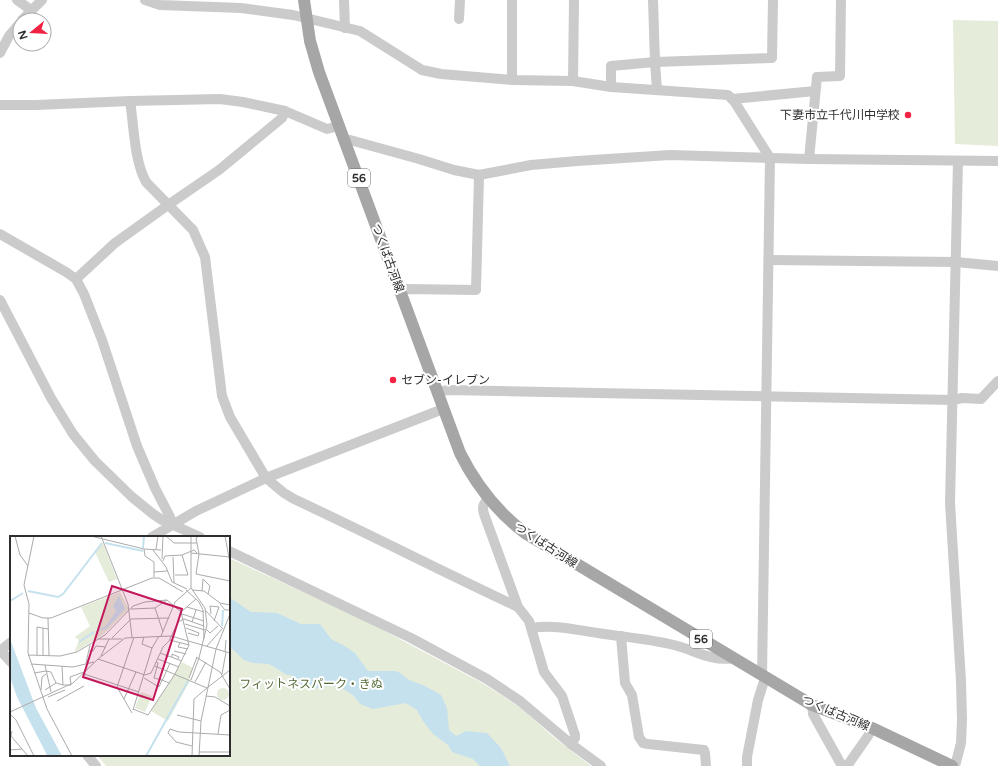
<svg xmlns="http://www.w3.org/2000/svg" width="998" height="766" viewBox="0 0 998 766" font-family="'Varela Round','Noto Sans JP',sans-serif">
<style>
.green{fill:#e5ecda}
.water{fill:#c5e1ee}
.lines{fill:none;stroke-linecap:round;stroke-linejoin:round}
.minor{stroke:#cbcbcb;stroke-width:10}
.major{stroke:#a6a6a6;stroke-width:12}
.poi-dot{fill:#f22243;stroke:#fff;stroke-width:1.5}
.labels{text-anchor:middle;stroke-width:4;stroke-linejoin:round;paint-order:stroke}
.shield{fill:#fff;stroke:#6d6d6d;stroke-width:1}
.shield-label{font-size:11px;font-weight:bold;fill:#2e2e2e}
.poi-label{font-size:12px;fill:#2e2e2e;stroke:#fff;text-anchor:end}
.street-label{font-size:12px;fill:#2e2e2e;stroke:#fff}
.park-label{font-size:12px;fill:#556d38;stroke:#fff}
.inset-river{fill:none;stroke:#c5e1ee;stroke-width:2}
.inset-road{fill:none;stroke:#ababab;stroke-width:1}
.view{fill:#c2185b;fill-opacity:0.15;stroke:#c2185b;stroke-width:2}
.inset-edge{fill:none;stroke:#2e2e2e;stroke-width:2}
</style>
<rect width="100%" height="100%" fill="#fff"/>
<g class="green">
<polygon points="953,20 998,21 998,146 955,144"/>
<polygon points="229,558 362,619 484,684 521,708 551,735 591,766 106,766 97,755 229,755"/>
</g>
<polygon class="water" points="229,597 251,612 277,613 301,624 318,624 321,625 331,639 343,645 355,653 368,671 396,671 400,673 409,680 425,686 441,695 447,708 449,730 456,736 466,731 487,733 501,748 510,766 480,766 473,759 452,752 448,745 433,734 423,721 417,710 406,703 373,709 360,704 353,695 340,687 331,686 314,688 301,685 300,683 294,680 291,675 287,675 269,664 253,663 244,660 231,648 229,653"/>
<g class="lines">
<g class="minor">
<polyline points="17,0 31,10"/>
<polyline points="145,0 160,5 241,8 293,15 360,31 422,70 441,74 512,80 573,81 611,87 728,95 734,101 770,158 762,676"/>
<polyline points="344,0 345,28"/>
<polyline points="653,0 655,62 657,90"/>
<polyline points="459,19 460,0"/>
<polyline points="22,20 42,0"/>
<polyline points="0,53 9,36 20,23"/>
<polyline points="512,80 512,0"/>
<polyline points="573,81 574,0"/>
<polyline points="611,87 611,66 655,62 772,58 773,0"/>
<polyline points="732,99 815,91"/>
<path d="M130,101C134,126 134,160 146,182L193,230L205,257L222,396L230,417L266,478L284,493L294,499C369,534 443,572 518,607"/>
<polyline points="0,105 36,105 130,101 220,99 243,102 285,111 327,129 339,126"/>
<polyline points="344,140 350,140 419,159 454,170 479,175 531,165 577,161 670,155 809,159 998,161"/>
<polyline points="809,159 817,77 840,76 841,0"/>
<polyline points="0,234 66,272 76,279 84,294 102,340 137,446 155,488 169,515 173,524"/>
<polyline points="769,260 956,262 998,266"/>
<polyline points="76,279 115,243 168,205 219,170 282,118 285,111"/>
<polyline points="400,290 405,289 476,290 479,175"/>
<polyline points="0,300 51,398 73,434 95,461 132,497 153,514 162,520 200,537"/>
<polyline points="437,392 448,390 953,400 962,398 981,399 998,381"/>
<path d="M488,499C483,504 482,507 484,514L518,607L529,621L544,672L562,696L575,735V738L571,744"/>
<polyline points="152,537 196,511 266,478 443,409"/>
<polyline points="229,551 411,638 487,679 520,701 571,744 601,766"/>
<path d="M532,628C553,624 577,630 598,633C624,637 649,639 674,645C694,650 712,662 733,658"/>
<polyline points="621,636 625,683 632,695 639,737 643,743 648,744 704,750 705,753 706,766"/>
<polyline points="0,650 11,662"/>
<polyline points="0,651 11,642"/>
<polyline points="812,705 813,714 842,766"/>
<polyline points="87,755 96,766"/>
<polyline points="747,766 747,757 758,700 765,678"/>
<polyline points="847,766 868,736 872,728"/>
<polyline points="955,766 961,743 962,720 961,681 950,503 958,161"/>
</g>
<path class="major" d="M304,0L310,41L319,72L339,126L460,453C476,485 496,511 525,533L812,705L872,728L952,766"/>
</g>
<g class="poi-dot">
<circle cx="908" cy="115" r="4"/>
<circle cx="393" cy="380" r="4"/>
</g>
<g class="labels">
<g class="shield">
<rect x="348" y="169" width="22" height="18" rx="3"/>
<rect x="690" y="630" width="22" height="18" rx="3"/>
</g>
<g class="shield-label">
<text x="359" y="182">56</text>
<text x="701" y="643">56</text>
</g>
<g class="poi-label">
<text x="900" y="119">下妻市立千代川中学校</text>
<text x="401" y="384" text-anchor="start">セブン-イレブン</text>
</g>
<g class="street-label">
<text transform="translate(388 258) rotate(70)" y="4">つくば古河線</text>
<text transform="translate(546 545) rotate(33)" y="4">つくば古河線</text>
<text transform="translate(836 713) rotate(23)" y="4">つくば古河線</text>
</g>
<g class="park-label">
<text x="311" y="688">フィットネスパーク・きぬ</text>
</g>
</g>
<g transform="translate(10 536)">
<rect width="220" height="220" fill="#fff"/>
<path d="M93,7L107,43L99,46L85,16ZM110,56L119,73L94,98L64,117L69,104L65,101L80,90L71,71ZM172,126L183,132L179,142L181,143L158,185L141,175ZM207 158a6 6 0 1 1 12 0a6 6 0 1 1-12 0ZM131,156L142,160L135,176L125,172Z" fill="#e5ecda"/>
<path d="M109,60L115,73L96,93L84,96L96,90L106,75L103,70ZM0,103L26,172L52,220H37L36,217L7,161L0,141Z" fill="#c5e1ee"/>
<path class="inset-river" d="M95,7L133,15M133,12L134,0M18,55L48,61L53,58L92,7M0,65L13,57M212,90L213,74M69,106L84,96M136,220L178,145"/>
<path class="inset-road" d="M5,0L10,19L18,30M24,0L14,49L19,68L18,117L37,173L62,220M81,0L134,13L151,14M91,0L118,68L122,101M156,0L164,7H187M181,0V52L195,72L197,89L189,122L181,144M189,0L186,2L189,18L186,38L220,45M215,0L220,27M134,13L135,20L144,26V41M146,13L148,0M143,14L156,31L162,46L177,53M181,17L220,21M172,19L178,39M163,21L164,47M152,23L153,0M153,25L155,20L172,19L184,14L187,17M144,36L157,35M165,39H178M193,43L200,50L198,58M176,54L189,66L193,74L194,103M182,54L194,55L210,67L220,69M192,55L193,43M210,68L215,74H220M177,71L194,76M145,72L153,96M121,73L145,72L157,64M195,74L213,93M171,76L186,63M19,77L33,82H41L142,42H149L173,56M172,78L194,85M201,78L200,70L209,71L204,85M38,82L39,120M182,86L186,74M175,88L195,94M176,92L189,97L188,100L178,97M196,93L200,97L208,90M151,100L165,66L181,52M134,101L132,108L142,112M102,102L121,83L159,82M88,103H112M160,104L179,109M170,107L168,111L178,113M197,110L212,93M79,115H83L86,110L96,111M164,115L176,118M215,116L216,104M150,117L172,125M18,119L50,120L67,116L95,99L123,70L135,66L157,64L171,76L179,109L165,138L138,179L123,173M27,119V91L38,93M33,120V92M91,120L99,103M162,121V118L169,121L168,123M186,121L210,136L220,153M88,123L135,139L141,137L153,111L159,105L168,86L174,83L194,90M148,123L169,131M146,126L148,127L144,142L152,144M76,127L80,109M21,128L63,131L84,126M35,129L41,156M52,130L53,149H61L60,141L74,136M145,130L197,152L220,134M36,135L41,136L46,147M24,137L36,135M74,138L129,156M212,138L216,116M134,142L149,151L152,144L159,147M179,142L187,121M152,145L160,127M185,146L196,126M31,154L32,141L36,138M35,154L46,147L53,149M196,160L205,161L220,170M38,161L55,154M114,163L126,136M47,165L74,150M123,174L142,112L149,100M0,176L63,147L88,123L115,102L161,100L220,117M122,177L107,151L124,101M0,178L6,184L24,220M167,179L191,185M2,195L1,200L18,220M208,198L211,179L220,174M182,210L166,206L158,197L160,193L169,196L220,199M0,214L12,213M189,216H220M182,220L184,163L197,152M189,220L191,185L206,113L220,78"/>
<path class="view" d="M102,50L172,73L143,164L73,141Z"/>
<rect width="220" height="220" class="inset-edge"/>
</g>
<g transform="translate(32 32) rotate(252)"><circle r="19" fill="#ffffff" stroke="#ababab"/>
<path d="M0-3L7 15L0 10L-7 15Z" fill="#f22243"/>
<text y="-6" font-size="11" font-weight="bold" text-anchor="middle" fill="#2e2e2e">N</text>
</g>
</svg>
